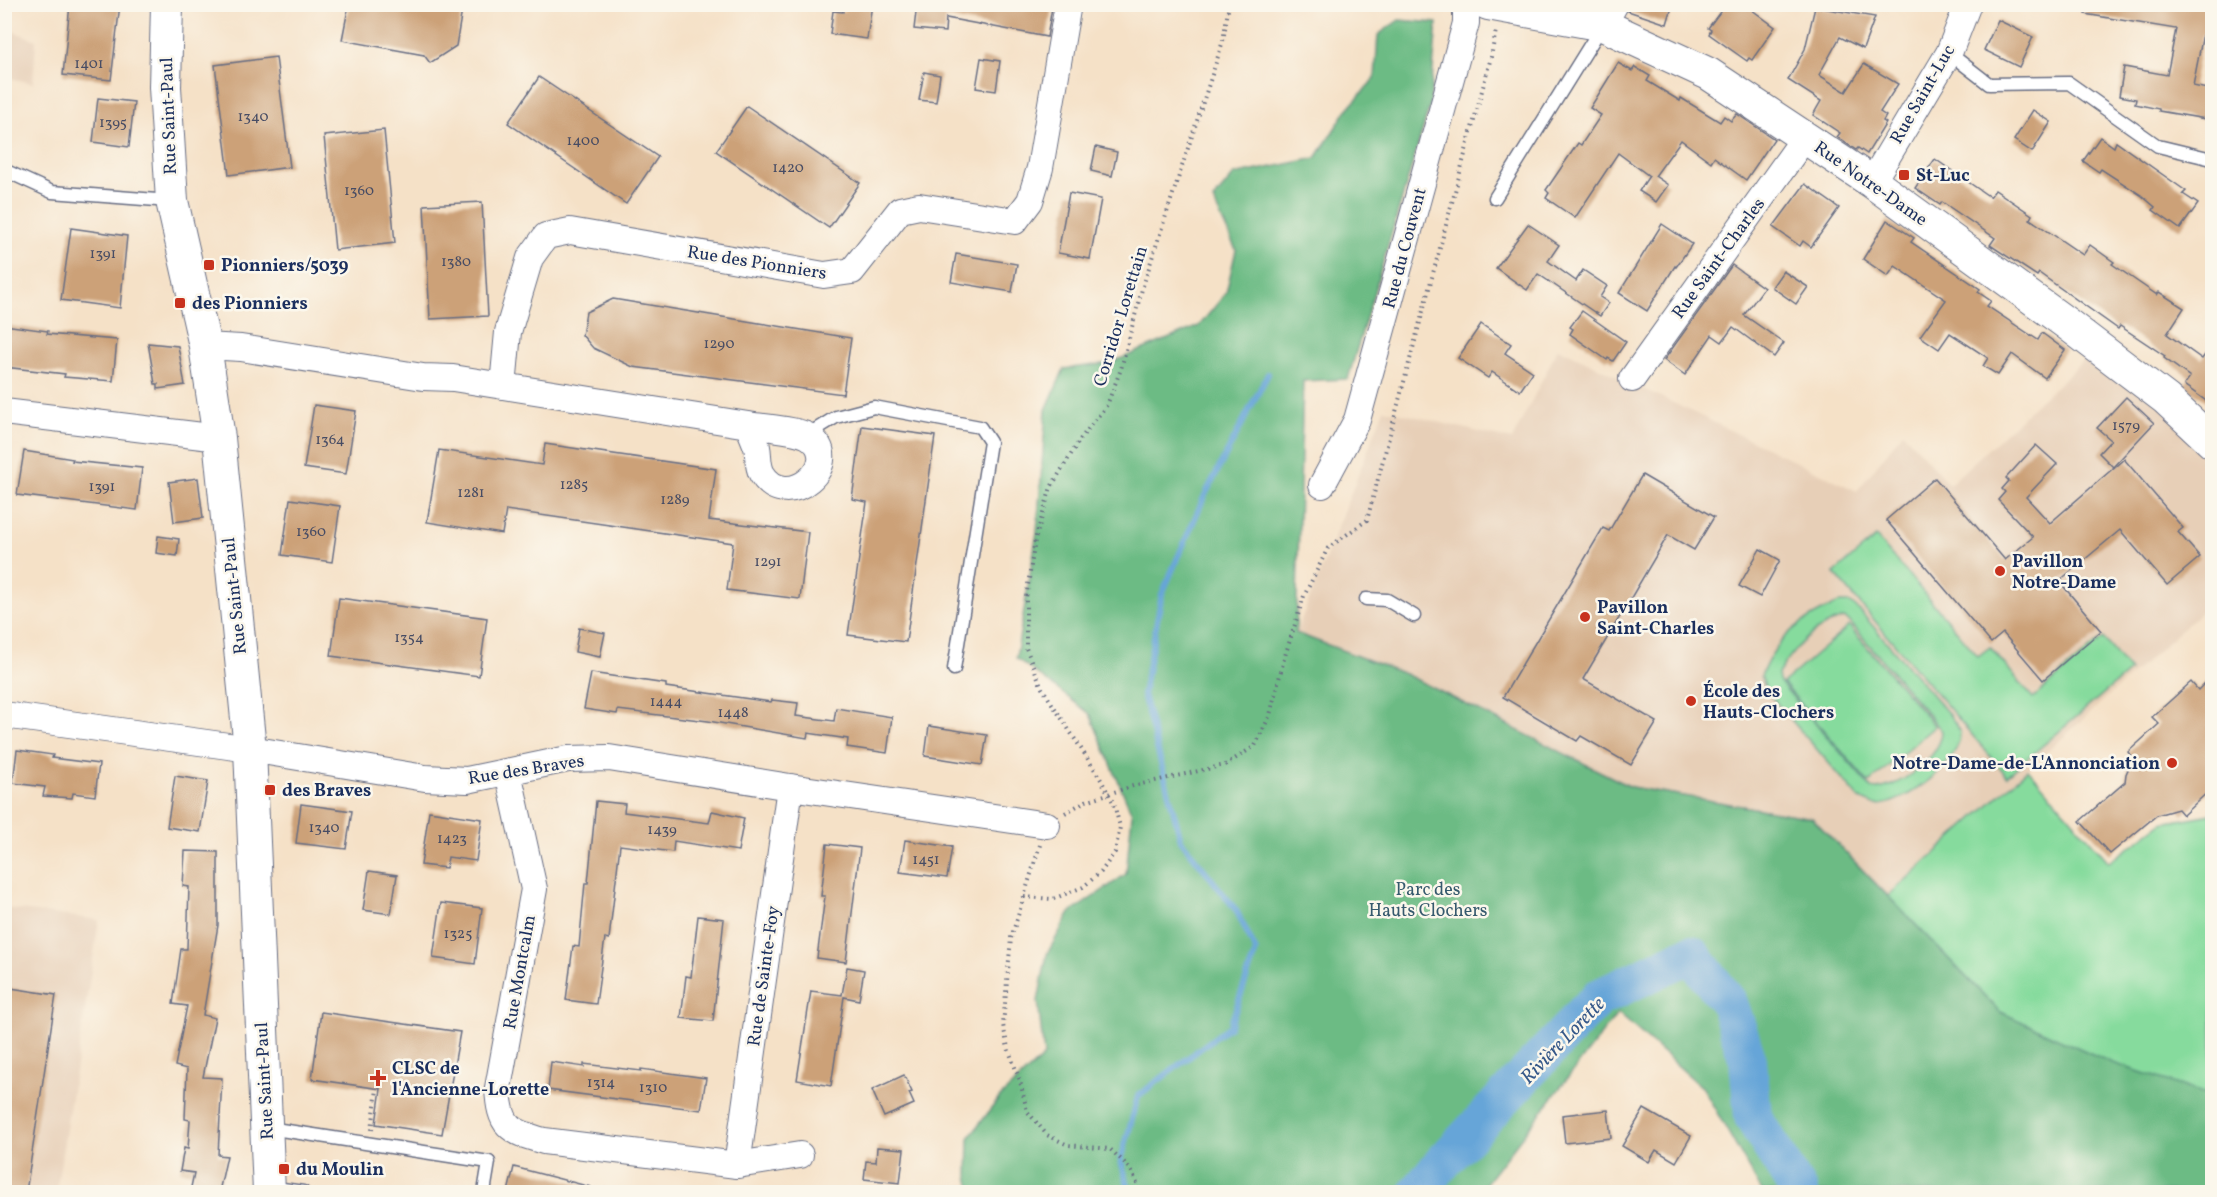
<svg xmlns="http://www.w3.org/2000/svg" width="2217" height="1197" viewBox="0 0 2217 1197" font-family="Vollkorn,serif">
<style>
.built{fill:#e7cfb7}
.green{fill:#86db9d;stroke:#50857e;stroke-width:1.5;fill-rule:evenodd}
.forest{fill:#6cbb84;stroke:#447571;stroke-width:1.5}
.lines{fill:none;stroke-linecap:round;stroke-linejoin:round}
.stream{stroke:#66a5d8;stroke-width:6}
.river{stroke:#66a5d8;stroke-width:38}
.building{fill:#cca178}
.service-casing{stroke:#676d83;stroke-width:15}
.minor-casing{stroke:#676d83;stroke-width:28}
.tertiary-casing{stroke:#676d83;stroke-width:34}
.path{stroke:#676d83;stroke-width:4;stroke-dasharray:1.5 4.5;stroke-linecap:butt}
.service{stroke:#fff;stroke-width:12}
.minor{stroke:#fff;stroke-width:26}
.tertiary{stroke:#fff;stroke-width:32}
.poi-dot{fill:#c8321e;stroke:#fbf7ec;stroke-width:2}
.labels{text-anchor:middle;stroke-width:5;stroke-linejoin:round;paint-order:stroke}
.number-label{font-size:15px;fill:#474c64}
.street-label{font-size:18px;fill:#1b2f5e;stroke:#fbf7ec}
.poi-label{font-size:18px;font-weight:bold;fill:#1b2f5e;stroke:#fbf7ec;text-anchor:start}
.park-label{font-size:18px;fill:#365a6e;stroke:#fbf7ec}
.water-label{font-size:20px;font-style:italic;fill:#355889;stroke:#fbf7ec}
</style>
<rect width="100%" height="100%" fill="#fbf7ec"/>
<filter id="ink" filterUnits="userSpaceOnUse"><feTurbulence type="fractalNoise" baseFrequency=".0167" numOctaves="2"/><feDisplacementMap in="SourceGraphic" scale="12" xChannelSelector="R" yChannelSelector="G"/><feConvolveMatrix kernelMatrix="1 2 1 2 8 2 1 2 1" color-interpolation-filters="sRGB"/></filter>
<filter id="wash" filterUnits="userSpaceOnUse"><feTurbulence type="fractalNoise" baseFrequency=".008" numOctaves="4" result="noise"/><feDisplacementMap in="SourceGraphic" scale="24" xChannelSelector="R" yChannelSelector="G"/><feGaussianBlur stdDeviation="1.35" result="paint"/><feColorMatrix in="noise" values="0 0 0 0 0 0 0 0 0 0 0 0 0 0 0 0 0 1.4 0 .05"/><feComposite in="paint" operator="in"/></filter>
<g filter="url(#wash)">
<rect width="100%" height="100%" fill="#f5e1c7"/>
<g class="built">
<polygon points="4,28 36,40 33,83 5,77"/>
<polygon points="2101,344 2212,444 2212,602 1888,896 1232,887 1296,633 1384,409 1512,440 1558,348 1857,491 1903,432 1949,485"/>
<polygon points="5,908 99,920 56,1192 5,1192"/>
</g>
<g class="green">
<polygon points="1876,537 1978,656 1990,647 2033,698 2103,638 2130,671 2007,776 1834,573"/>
<path d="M1839,603H1851L1860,611L1948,713C1952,719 1959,726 1960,733C1962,762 1904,805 1877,805C1871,805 1865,801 1860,799L1767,692L1761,676C1778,635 1799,621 1839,603ZM1844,618L1849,621L1942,731C1942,757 1896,791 1872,789L1779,681L1778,674C1794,648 1814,626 1844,618Z"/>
<polygon points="1849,626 1935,726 1869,783 1783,683"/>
<polygon points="1405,674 1631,787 1812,818 1888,896 2028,769 2109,862 2162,823 2212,814 2212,1109 2061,1042 1999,1011 1888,896 1691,954"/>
</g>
<polygon class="forest" points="1399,20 1437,23 1430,105 1348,379 1303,381 1296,633 1405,674 1631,787 1812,818 2000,1012 2110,1062 2212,1096 2212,1192 1762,1192 1703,1088 1618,1013 1479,1192 972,1192 968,1177 969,1138 1000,1097 1044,1056 1038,1001 1047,954 1070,913 1126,874 1132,814 1090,714 1016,658 1037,532 1046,410 1064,369 1110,363 1199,326 1226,293 1236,250 1213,200 1234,175 1316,158 1346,111 1375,78 1378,35"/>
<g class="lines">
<polyline class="stream" points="1130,1192 1121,1161 1138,1096 1230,1026 1256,951 1236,910 1181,840 1143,694 1162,594 1205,495 1268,374"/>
<polyline class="river" points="1418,1192 1444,1161 1598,998 1691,954 1729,1003 1748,1060 1753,1117 1799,1192"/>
</g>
<g id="blocks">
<g class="building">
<polygon points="70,4 120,4 111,80 63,75"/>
<polygon points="349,4 463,4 456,46 430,63 424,55 342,40"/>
<polygon points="844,4 872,4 867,39 830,34 833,11 843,12"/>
<polygon points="917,4 1043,4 1052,7 1047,37 946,18 945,32 914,29"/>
<polygon points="1630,4 1673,4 1667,24 1628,11"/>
<polygon points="1726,4 1744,4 1775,27 1752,60 1749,58 1747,61 1709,34 1711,30 1708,28"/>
<polygon points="2085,4 2212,4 2212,36 2203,34 2193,86 2212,90 2212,120 2159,111 2159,109 2135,104 2136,99 2119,96 2124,67 2167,75 2176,29 2085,14"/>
<polygon points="1815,7 1875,17 1863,49 1840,37 1819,75 1846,92 1864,64 1898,84 1880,112 1886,116 1883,121 1886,123 1867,154 1858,148 1856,150 1837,137 1840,133 1813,115 1821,101 1788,80 1805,49"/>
<polygon points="1998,20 2033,37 2019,67 1984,50"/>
<polygon points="276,57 290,167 229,175 215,65"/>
<polygon points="981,58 1000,61 996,91 976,88"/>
<polygon points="1618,63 1632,71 1635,67 1650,76 1647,81 1680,101 1681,98 1720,122 1724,116 1731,121 1737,114 1774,139 1746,180 1714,157 1711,162 1681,140 1655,176 1668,185 1656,202 1639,191 1649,176 1618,153 1575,218 1546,198 1549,193 1546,190 1578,143 1581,145 1601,115 1590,108"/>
<polygon points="924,72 940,75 936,102 919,100"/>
<polygon points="539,77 658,157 626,204 508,123"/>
<polygon points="98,98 134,102 129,147 93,142"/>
<polygon points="747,106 860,183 829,228 716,151"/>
<polygon points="2033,110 2051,122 2032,152 2014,140"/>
<polygon points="384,130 395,243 335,250 324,136"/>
<polygon points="2100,137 2114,147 2116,142 2186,191 2183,194 2198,204 2180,229 2153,210 2155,207 2141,195 2101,169 2099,172 2083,161"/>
<polygon points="1096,147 1117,152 1112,176 1091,171"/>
<polygon points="1935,159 1990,197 1995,190 2032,215 2030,219 2083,255 2090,245 2114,262 2112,264 2157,295 2159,292 2184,308 2167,334 2202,359 2212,345 2212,405 2184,385 2190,377 2164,358 2165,356 2120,326 2118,329 2039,273 2037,276 1990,245 1995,238 1942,202 1940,205 1915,188"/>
<polygon points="1805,184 1839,208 1811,247 1803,241 1800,246 1773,227"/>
<polygon points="1069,193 1101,199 1090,259 1058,253"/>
<polygon points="482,202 488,316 430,319 424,205"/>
<polygon points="1887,220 1914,238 1911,242 1980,289 1978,292 1991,301 1987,306 2038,340 2042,333 2065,350 2045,378 2012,354 1998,375 1983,366 1988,358 1950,333 1939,349 1920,336 1946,300 1895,266 1888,276 1863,259"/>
<polygon points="1528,224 1559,245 1548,261 1576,281 1583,270 1607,286 1600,297 1609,303 1600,316 1538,274 1527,290 1496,268"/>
<polygon points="1662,224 1692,244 1676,267 1675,266 1647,311 1619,293"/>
<polygon points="71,228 127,236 120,308 61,300"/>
<polygon points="956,254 1017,264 1012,292 951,282"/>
<polygon points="1732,265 1764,288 1744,315 1784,343 1774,357 1733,327 1722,342 1712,335 1685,375 1664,360"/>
<polygon points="1783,271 1808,287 1796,304 1772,287"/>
<polygon points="613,299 851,338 843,394 633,367 593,348 582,335 586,312"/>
<polygon points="1582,311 1626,342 1613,361 1608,358 1607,360 1570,334 1573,329 1570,327"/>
<polygon points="1481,324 1511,344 1505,353 1533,372 1520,391 1492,372 1488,378 1458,358"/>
<polygon points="4,325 48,331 47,334 117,340 113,381 64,377 65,374 4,367"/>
<polygon points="148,343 178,346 185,385 158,389 158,384 155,384"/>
<polygon points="2126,397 2154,423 2113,467 2099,453 2111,440 2097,428"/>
<polygon points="314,405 356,411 346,474 304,468"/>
<polygon points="862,426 935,436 906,642 848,635 867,502 852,499"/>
<polygon points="545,444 716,469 709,520 808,532 800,599 727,590 733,543 506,510 502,534 427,522 439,450 542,465"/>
<polygon points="2036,445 2057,464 2026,497 2050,523 2124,459 2183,528 2178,532 2200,557 2167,585 2120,530 2059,581 2101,631 2043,680 2003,633 1991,643 1886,520 1935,478 2005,560 2033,537 1998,500 2005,492 2002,489 2009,481 2006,478"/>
<polygon points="24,451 73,459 72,461 142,468 137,510 17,495"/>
<polygon points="1642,475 1714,517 1694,550 1668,535 1583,679 1657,722 1631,765 1581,736 1577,741 1503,697 1603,528 1609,531"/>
<polygon points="198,478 203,518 174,522 169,482"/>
<polygon points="290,499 340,506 332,562 282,555"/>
<polygon points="158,536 179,539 177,556 156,553"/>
<polygon points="1760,549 1780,560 1760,597 1739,586"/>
<polygon points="339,598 487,618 479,676 331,656"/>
<polygon points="579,628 605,633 600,657 575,652"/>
<polygon points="591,673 666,684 666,687 771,702 772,700 798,703 796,716 834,721 836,708 892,717 887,753 847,747 848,739 808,733 807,738 708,721 618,710 617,714 584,709"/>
<polygon points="2212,676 2212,788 2183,815 2178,809 2157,815 2110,854 2080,821 2125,782 2126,774 2133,758 2128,752 2159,724 2152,717 2191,682 2198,690"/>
<polygon points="929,726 987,735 982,765 925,756"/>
<polygon points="17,750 53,755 52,758 99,764 95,796 73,793 72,798 43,796 45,787 13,783"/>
<polygon points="175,776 208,781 200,832 167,827"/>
<polygon points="596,801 625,804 624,812 709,823 712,811 744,818 738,851 674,841 673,852 620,845 609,939 605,938 596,1004 566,1000 573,946 579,947 585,883 588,883"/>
<polygon points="301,804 352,811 346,849 296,843"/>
<polygon points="429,811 482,819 476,861 448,857 446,868 421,865"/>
<polygon points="905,840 952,847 947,878 900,872"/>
<polygon points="827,844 860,848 846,962 817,958 825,896 821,896"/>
<polygon points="185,851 218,852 218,925 203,1015 215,1018 203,1077 222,1078 218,1155 227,1156 219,1192 190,1192 194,1173 180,1171 184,1148 188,1149 190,1120 185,1119 187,1069 175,1066 187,1006 173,1004 181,949 187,949 189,887 183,886"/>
<polygon points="369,871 397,875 391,914 363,910"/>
<polygon points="441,903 482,908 475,964 433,958"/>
<polygon points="698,916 724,919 713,1021 681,1018 686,976 691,977"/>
<polygon points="847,967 864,970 859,1000 844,997 831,1086 797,1080 811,991 842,995"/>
<polygon points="4,987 56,995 26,1192 4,1192"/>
<polygon points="321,1012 460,1032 442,1134 376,1124 381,1089 312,1079"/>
<polygon points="551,1062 584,1067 584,1064 641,1071 641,1069 706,1078 701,1110 548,1090"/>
<polygon points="904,1075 912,1092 909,1093 914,1104 884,1117 872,1090"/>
<polygon points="1644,1109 1691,1136 1676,1162 1656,1150 1649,1162 1622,1146"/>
<polygon points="1608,1110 1611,1138 1565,1143 1562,1115"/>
<polygon points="877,1147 904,1149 900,1183 864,1179 866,1161 876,1162"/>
<polygon points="514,1167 591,1187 590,1192 508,1192"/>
</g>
</g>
</g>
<g filter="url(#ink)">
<use href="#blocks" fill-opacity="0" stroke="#676d83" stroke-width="1.5"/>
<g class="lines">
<defs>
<g id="service">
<polyline points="1949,53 1989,84 2069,83 2158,146 2212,159"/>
<polyline points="4,170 52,192 170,201"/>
<polyline points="1495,198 1602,26"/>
<polyline points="807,435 836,417 874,407 980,427 990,442 954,669"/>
<polyline points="1366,599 1387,600 1414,616"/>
<polyline points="268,1128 489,1162 484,1192"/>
<polyline points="269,1187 303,1192"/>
</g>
<g id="minor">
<polyline points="1603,25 1615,4"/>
<polyline points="1872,182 1949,53 1968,4"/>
<polyline points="205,346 241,348 423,377 453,378 503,386 508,332 530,258 546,236 570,231 824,275 852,271 900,210 919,206 1015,221 1030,201 1040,168 1068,4"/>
<polyline points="1632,379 1805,137"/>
<polyline points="503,386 748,425"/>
<polyline points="4,412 219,438"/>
<path d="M748,425C762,427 797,430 808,436C848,461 787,515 762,474C757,465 759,456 757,447C754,439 751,432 748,425Z"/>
<polyline points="1322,485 1357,420 1466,23 1466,4"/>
<polyline points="4,715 250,749 425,778 467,780 568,759 609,758 790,787 1047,825"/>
<path d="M508,772L534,889L498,1088C500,1126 508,1131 544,1141L737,1165L800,1155"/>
<polyline points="737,1165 790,787"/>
</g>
<g id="tertiary">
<polyline points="167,4 165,87 172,201 205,346 219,438 250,749 269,1192"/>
<polyline points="1488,4 1603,25 1709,74 1872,182 2066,323 2166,399 2212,442"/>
</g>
</defs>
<use href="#service" class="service-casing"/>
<use href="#minor" class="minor-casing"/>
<use href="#tertiary" class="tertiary-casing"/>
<g class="path">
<polyline points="1065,813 1086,801 1133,786 1225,765 1255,746 1270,715 1284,659 1304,596 1328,548 1367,520 1491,57 1496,30"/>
<polyline points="1040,845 1011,938 1003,1025 1008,1048 1020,1081 1027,1111 1047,1135 1068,1145 1110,1149 1130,1168 1141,1192"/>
<polyline points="1024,897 1053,899 1083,887 1101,872 1115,852 1120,827 1114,804 1100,778 1042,688 1026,648 1026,598 1035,540 1051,487 1081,438 1107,405 1121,369 1142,289 1223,41 1229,4"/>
<polyline points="372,1130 377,1089"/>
</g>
<use href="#service" class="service"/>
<use href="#minor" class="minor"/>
<use href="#tertiary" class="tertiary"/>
</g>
</g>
<g class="poi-dot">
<rect x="1898" y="169" width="12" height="12" rx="3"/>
<rect x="203" y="259" width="12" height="12" rx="3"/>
<rect x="174" y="297" width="12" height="12" rx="3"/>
<circle cx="2000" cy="571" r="6"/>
<circle cx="1585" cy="617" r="6"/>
<circle cx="1691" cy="701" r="6"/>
<circle cx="2172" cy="763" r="6"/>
<rect x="264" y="784" width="12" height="12" rx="3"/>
<path d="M375 1069h6v6h6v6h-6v6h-6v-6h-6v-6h6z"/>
<rect x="278" y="1163" width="12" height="12" rx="3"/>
</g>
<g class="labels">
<g class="number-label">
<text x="89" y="68">1401</text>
<text x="253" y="121">1340</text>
<text x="113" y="127">1395</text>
<text x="583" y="145">1400</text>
<text x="788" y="172">1420</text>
<text x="359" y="195">1360</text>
<text x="103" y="258">1391</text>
<text x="456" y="266">1380</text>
<text x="719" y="348">1290</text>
<text x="2126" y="430">1579</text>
<text x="330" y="444">1364</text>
<text x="574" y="489">1285</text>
<text x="102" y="491">1391</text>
<text x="471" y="497">1281</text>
<text x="675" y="504">1289</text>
<text x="311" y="536">1360</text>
<text x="768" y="566">1291</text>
<text x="409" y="642">1354</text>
<text x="666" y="706">1444</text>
<text x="733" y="717">1448</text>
<text x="324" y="832">1340</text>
<text x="662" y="834">1439</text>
<text x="452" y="843">1423</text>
<text x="926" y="864">1451</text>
<text x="458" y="938">1325</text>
<text x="601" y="1087">1314</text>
<text x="653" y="1092">1310</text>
</g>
<g class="street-label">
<text transform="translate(1922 94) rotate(-60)" y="6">Rue Saint-Luc</text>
<text transform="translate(168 116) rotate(-92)" y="6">Rue Saint-Paul</text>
<text transform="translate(1871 183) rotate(35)" y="6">Rue Notre-Dame</text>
<text transform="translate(1404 248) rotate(-75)" y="6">Rue du Couvent</text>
<text transform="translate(1718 258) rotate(-54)" y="6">Rue Saint-Charles</text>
<text transform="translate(757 262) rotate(9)" y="6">Rue des Pionniers</text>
<text transform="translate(1120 316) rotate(-73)" y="6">Corridor Lorettain</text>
<text transform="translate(234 596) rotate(-96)" y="6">Rue Saint-Paul</text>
<text transform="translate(526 769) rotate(-9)" y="6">Rue des Braves</text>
<text transform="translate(519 972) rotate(-80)" y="6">Rue Montcalm</text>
<text transform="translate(763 976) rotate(-82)" y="6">Rue de Sainte-Foy</text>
<text transform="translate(264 1081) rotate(-93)" y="6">Rue Saint-Paul</text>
</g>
<g class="poi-label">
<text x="1916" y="181">St-Luc</text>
<text x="221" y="271">Pionniers/5039</text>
<text x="192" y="309">des Pionniers</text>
<text x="2012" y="567">Pavillon<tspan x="2012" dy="21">Notre-Dame</tspan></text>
<text x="1597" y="613">Pavillon<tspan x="1597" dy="21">Saint-Charles</tspan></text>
<text x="1703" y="697">École des<tspan x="1703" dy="21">Hauts-Clochers</tspan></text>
<text x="2160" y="769" text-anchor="end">Notre-Dame-de-L'Annonciation</text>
<text x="282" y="796">des Braves</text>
<text x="392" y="1074">CLSC de<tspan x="392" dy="21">l'Ancienne-Lorette</tspan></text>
<text x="296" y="1175">du Moulin</text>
</g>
<g class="park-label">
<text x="1428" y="895">Parc des<tspan x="1428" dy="21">Hauts Clochers</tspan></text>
</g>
<g class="water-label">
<text transform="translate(1562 1040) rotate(-46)" y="7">Rivière Lorette</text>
</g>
</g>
<rect width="2217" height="1197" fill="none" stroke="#fbf7ec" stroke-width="24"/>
</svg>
